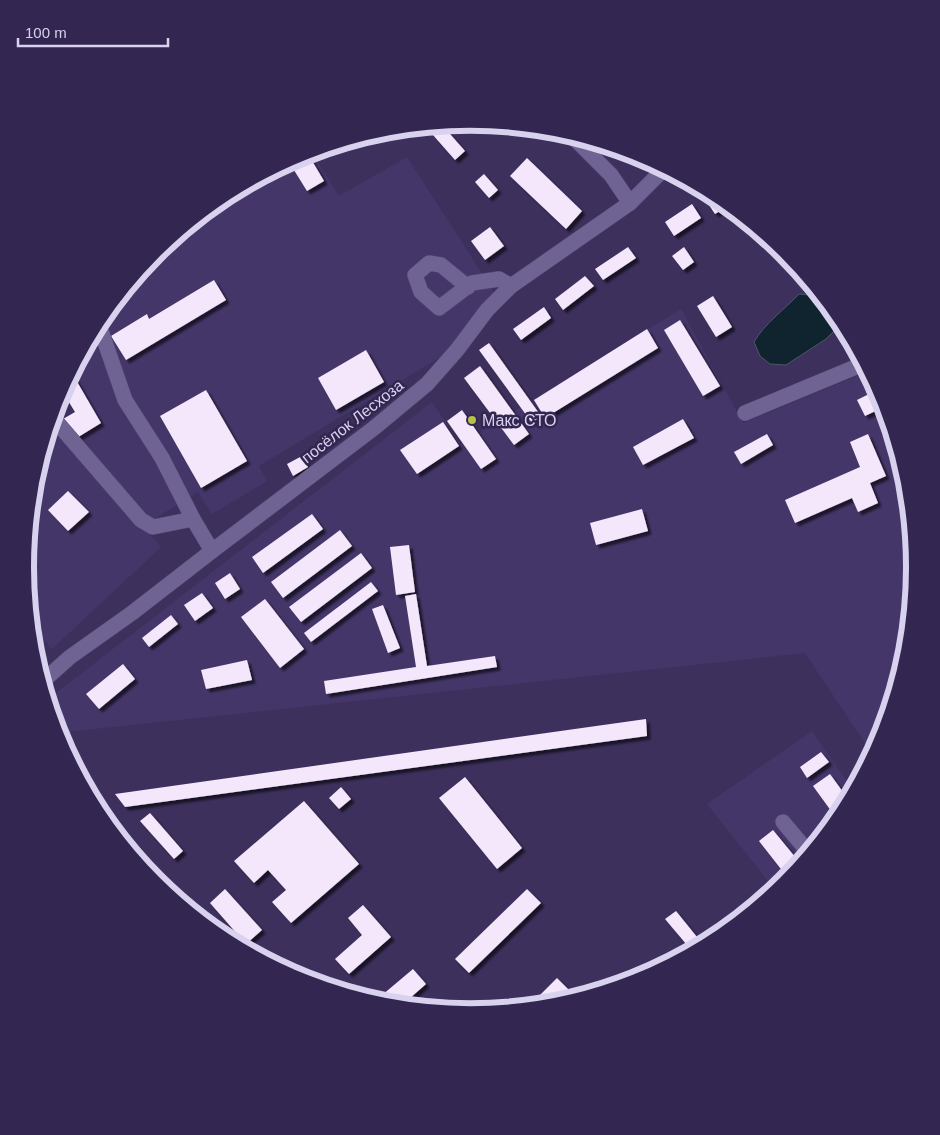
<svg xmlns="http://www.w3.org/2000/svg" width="940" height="1135" viewBox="0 0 940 1135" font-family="Arial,sans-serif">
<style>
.built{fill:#45366a}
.water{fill:#10242f;stroke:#4c5868}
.building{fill:#f4e7fb;filter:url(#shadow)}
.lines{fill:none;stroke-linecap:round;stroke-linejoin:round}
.minor-casing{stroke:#564b71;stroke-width:16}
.minor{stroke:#6f6394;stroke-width:15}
.poi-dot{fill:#b4c24a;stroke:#332651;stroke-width:2}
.labels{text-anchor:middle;stroke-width:5;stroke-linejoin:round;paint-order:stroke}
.poi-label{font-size:16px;fill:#d8d2ee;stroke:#332651;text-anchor:start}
.street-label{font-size:16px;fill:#d8d2ee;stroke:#332651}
.rim{fill:none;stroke:#d8d2ee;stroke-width:6}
</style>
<defs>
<filter id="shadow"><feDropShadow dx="3.5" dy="3.5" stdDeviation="1" flood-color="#0009"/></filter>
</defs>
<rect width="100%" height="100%" fill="#3d305d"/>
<g class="built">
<polygon points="312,153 339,196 407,157 494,292 449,352 259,466 267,481 212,514 198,492 149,522 75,439 101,422 72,374 100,320 156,253 223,197 300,156"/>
<polygon points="681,309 743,423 867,372 881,397 907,481 915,568 906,655 881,738 872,754 805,653 57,733 47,700 432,402 461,444"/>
<polygon points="51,425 161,547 52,649 31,624 25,567 34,480"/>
<polygon points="812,731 853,790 840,815 784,882 775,890 707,804"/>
</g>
<path class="water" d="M799,294C826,296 830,303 837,328L826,339L786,365L770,364L760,356L754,342C765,323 784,310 799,294Z"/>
<g class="building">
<polygon points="443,126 465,151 455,160 433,135"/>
<polygon points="308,154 324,181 307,191 289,162"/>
<polygon points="527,158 582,211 566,229 510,176"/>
<polygon points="484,174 498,190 489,198 475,182"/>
<polygon points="712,195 717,198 728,206 715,214 705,199"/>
<polygon points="692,204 701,218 674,236 665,222"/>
<polygon points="490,227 504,246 485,260 471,241"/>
<polygon points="628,247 636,258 603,280 595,269"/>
<polygon points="684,247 694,262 683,270 672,256"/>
<polygon points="585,276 594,286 563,310 555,299"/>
<polygon points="214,280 226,300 126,360 111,336 147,314 149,319"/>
<polygon points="713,296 732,327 716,337 697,306"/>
<polygon points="544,307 551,318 521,340 513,329"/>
<polygon points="680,320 720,386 703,396 664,330"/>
<polygon points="647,329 658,348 545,418 534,400"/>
<polygon points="489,343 541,416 532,423 479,350"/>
<polygon points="366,350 384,382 336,410 318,378"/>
<polygon points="480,366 529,434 514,445 464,378"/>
<polygon points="72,373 101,423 75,439 63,419 75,412 64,394 59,397"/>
<polygon points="206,390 247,461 201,488 160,416"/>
<polygon points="877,390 884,407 865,416 857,400"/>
<polygon points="462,410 496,459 481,469 447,421"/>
<polygon points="683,419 694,438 643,465 633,447"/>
<polygon points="443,422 459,446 417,474 400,450"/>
<polygon points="767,434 773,445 741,464 734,452"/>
<polygon points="868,434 886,476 870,483 878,503 858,512 852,498 795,523 785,500 860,467 850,442"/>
<polygon points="302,456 308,467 293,476 287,464"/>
<polygon points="68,491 89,512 68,531 48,510"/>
<polygon points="642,509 648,531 596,545 590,523"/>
<polygon points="312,514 323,529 263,573 252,557"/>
<polygon points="340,530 352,546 283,598 271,582"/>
<polygon points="409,545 415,592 396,595 390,547"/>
<polygon points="361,553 372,568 301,622 289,607"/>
<polygon points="230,573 240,589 225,599 215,583"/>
<polygon points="371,582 378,591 311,642 304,633"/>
<polygon points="202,593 213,608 195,621 184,605"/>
<polygon points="416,594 427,666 495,656 497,667 326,694 324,681 416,667 405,596"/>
<polygon points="265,599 304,649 280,668 241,617"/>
<polygon points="383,605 400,648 388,653 372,609"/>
<polygon points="171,615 178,624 149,647 142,638"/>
<polygon points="247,660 252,680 206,689 201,670"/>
<polygon points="123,664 135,679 99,709 86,694"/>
<polygon points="646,719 647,736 125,807 115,794"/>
<polygon points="821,752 829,762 807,778 800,767"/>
<polygon points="830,774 848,799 837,819 813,786"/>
<polygon points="465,777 522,848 497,869 439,798"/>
<polygon points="341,787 351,799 339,809 329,798"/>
<polygon points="304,801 359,864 291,923 272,902 286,890 268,870 254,883 234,861"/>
<polygon points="150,813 183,851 174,859 140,821"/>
<polygon points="773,830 800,863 788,878 759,841"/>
<polygon points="225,889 262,930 246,944 210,903"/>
<polygon points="527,889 541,903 469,973 455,959"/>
<polygon points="363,905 391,937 349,974 335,959 362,935 348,918"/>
<polygon points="676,911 697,937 687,945 665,919"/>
<polygon points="413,969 426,984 401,1006 375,1001"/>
<polygon points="557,978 576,997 557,1004 545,1005 538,997"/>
</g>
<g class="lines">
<defs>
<g id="minor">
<polyline points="571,135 611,175 630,203"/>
<polyline points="468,287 441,265 429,263 415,275 421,292 439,308 472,283 499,279 511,286"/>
<polyline points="97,326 99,325 125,400 162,458 193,519"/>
<polyline points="745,413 863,364"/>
<polyline points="53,418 141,520 153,527 193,519 212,551"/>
<polyline points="42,682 70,657 132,613 212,551 374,428 427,384 457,350 487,310 511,286 630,203 664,169"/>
<polyline points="783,822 809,853"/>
<polyline points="135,858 162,887"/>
</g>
</defs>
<use href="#minor" class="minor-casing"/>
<use href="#minor" class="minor"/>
</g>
<circle class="poi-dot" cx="472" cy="420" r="5"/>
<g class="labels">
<g class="poi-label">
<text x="482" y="426">Макс СТО</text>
</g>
<g class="street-label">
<text transform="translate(352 421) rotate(-38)" y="6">посёлок Лесхоза</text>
</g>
</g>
<path d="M0 0H940V1135H0ZM34 567a436 436 0 1 1 872 0a436 436 0 1 1-872 0Z" fill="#332651" fill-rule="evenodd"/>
<path class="rim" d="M34 567a436 436 0 1 1 872 0a436 436 0 1 1-872 0Z"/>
<path d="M18 38v8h150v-8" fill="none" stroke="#d8d2ee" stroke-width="2.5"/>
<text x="25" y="38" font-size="15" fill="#d8d2ee" stroke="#332651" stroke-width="4" paint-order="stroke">100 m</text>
</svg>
